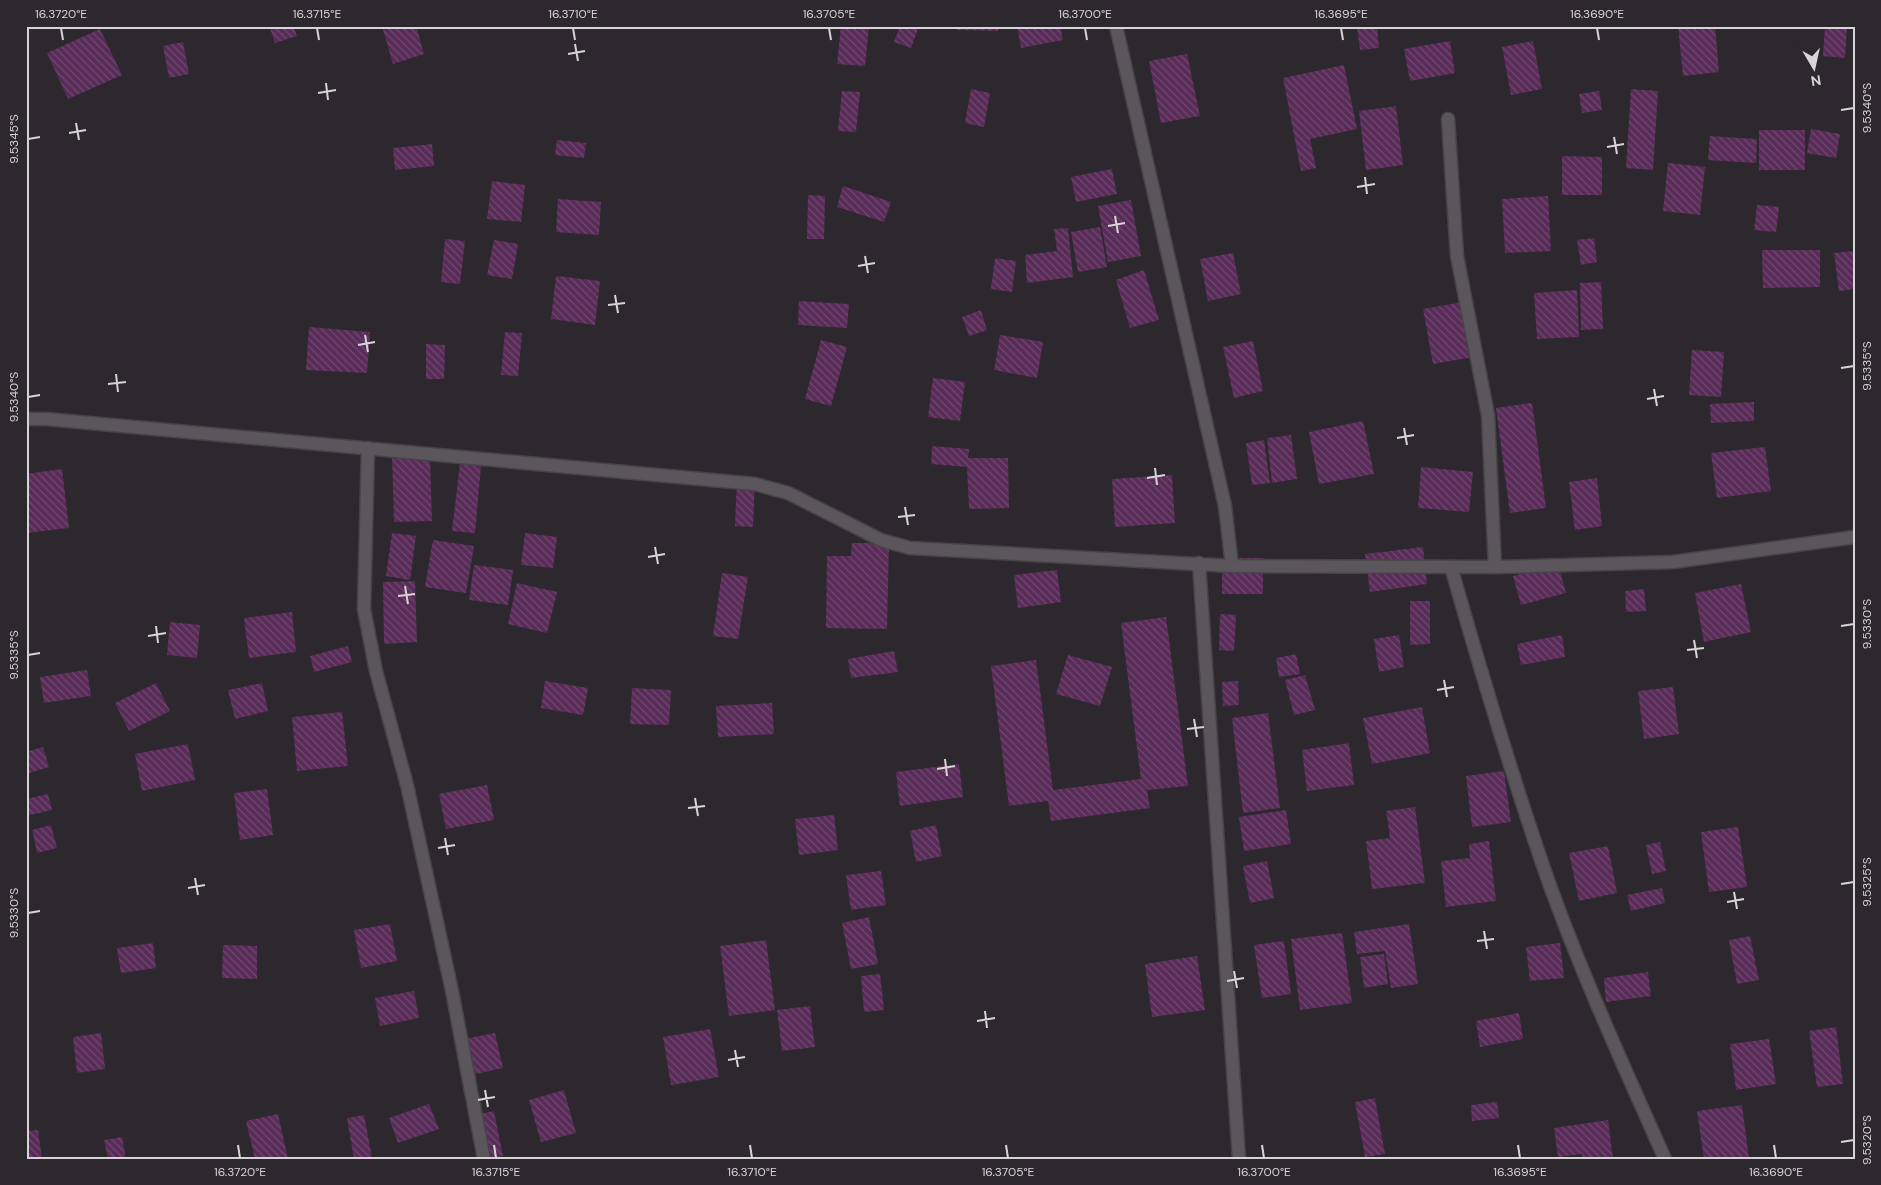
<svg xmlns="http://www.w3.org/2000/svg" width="1881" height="1185" viewBox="0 0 1881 1185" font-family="'DM Sans',sans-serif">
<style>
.building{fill:url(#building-back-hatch)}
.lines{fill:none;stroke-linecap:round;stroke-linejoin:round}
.minor-casing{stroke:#474447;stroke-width:15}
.minor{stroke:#5a565b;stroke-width:12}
.ticks{fill:none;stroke:#d7d4d7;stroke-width:2}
.neatline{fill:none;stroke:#d7d4d7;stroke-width:2}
.ticks-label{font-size:12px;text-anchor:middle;fill:#d7d4d7}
</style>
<defs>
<pattern id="building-back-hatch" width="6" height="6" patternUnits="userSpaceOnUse" patternTransform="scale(1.25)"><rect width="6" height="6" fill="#582b58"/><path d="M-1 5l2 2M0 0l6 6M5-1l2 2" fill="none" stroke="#6f496f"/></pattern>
</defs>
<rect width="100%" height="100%" fill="#2c282d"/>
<g class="building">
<polygon points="276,26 293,26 297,36 275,43 270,28"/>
<polygon points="382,26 416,26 424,54 393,64"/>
<polygon points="841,26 869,26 865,66 837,64"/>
<polygon points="900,26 919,26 911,48 894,42"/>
<polygon points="956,26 999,26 998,31 956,30"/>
<polygon points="1017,26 1060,26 1063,40 1021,48"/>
<polygon points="1357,26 1377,26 1379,48 1360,50"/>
<polygon points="1678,26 1715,26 1719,72 1683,76"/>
<polygon points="1825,26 1847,26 1845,58 1823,56"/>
<polygon points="100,29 122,75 68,99 47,53"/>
<polygon points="1450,41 1455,73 1410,81 1404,49"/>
<polygon points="1533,41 1542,89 1511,95 1502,47"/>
<polygon points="183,42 189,74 169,78 163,46"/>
<polygon points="1187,54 1200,116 1161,123 1149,61"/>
<polygon points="1344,65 1357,129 1310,139 1316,168 1301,171 1283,78"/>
<polygon points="971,89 990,93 984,127 965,123"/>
<polygon points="1631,89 1658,91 1653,170 1626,168"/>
<polygon points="842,91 860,92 856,132 838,131"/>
<polygon points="1599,91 1602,110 1582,113 1579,94"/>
<polygon points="1396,106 1403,165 1366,170 1359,111"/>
<polygon points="1811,129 1840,134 1836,158 1807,153"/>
<rect x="1759" y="130" width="46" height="40"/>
<polygon points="1710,136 1757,139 1756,163 1708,160"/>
<polygon points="557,140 586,143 584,158 555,155"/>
<polygon points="432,144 434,166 395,170 393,148"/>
<polygon points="1562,156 1602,157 1602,195 1562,195"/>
<polygon points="1668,163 1705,167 1700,215 1663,211"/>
<polygon points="1112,169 1117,194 1076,202 1071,177"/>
<polygon points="492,181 525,185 521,222 487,219"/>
<polygon points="843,186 891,202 884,222 837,207"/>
<polygon points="808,195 825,196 824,239 807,239"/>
<polygon points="1548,196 1551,251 1505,253 1502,199"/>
<polygon points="558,199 601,202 599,235 556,232"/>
<polygon points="1131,200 1141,256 1108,262 1098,206"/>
<polygon points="1757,205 1779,207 1776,232 1754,230"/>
<polygon points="1100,227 1107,267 1078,272 1071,232"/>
<polygon points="1068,228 1073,277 1027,283 1025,255 1057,251 1054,229"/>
<polygon points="1594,238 1597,262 1581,265 1577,240"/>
<polygon points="445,239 465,241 460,284 441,282"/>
<polygon points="494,240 518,244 512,279 487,275"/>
<polygon points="1762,250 1820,250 1820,287 1763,288"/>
<polygon points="1855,251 1855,289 1839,291 1834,253"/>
<polygon points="1233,253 1241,294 1208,301 1200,259"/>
<polygon points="995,258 1016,261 1012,292 991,289"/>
<polygon points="1144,270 1159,320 1130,328 1116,280"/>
<polygon points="556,276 600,281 595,325 551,319"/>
<polygon points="1601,282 1603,329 1581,330 1580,283"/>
<polygon points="1577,290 1579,337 1537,339 1534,293"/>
<polygon points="799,301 849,304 847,328 798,325"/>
<polygon points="1463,302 1473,357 1433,364 1423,309"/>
<polygon points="981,310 987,330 969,336 962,317"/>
<polygon points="309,327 370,332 367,373 306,370"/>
<polygon points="505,332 522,333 518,376 501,375"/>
<polygon points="1000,335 1043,342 1037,378 994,370"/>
<polygon points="821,340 847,347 831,406 805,399"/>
<polygon points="1253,341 1263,391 1234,398 1223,347"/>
<polygon points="426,344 445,345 444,379 426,379"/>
<polygon points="1692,350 1724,352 1721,397 1689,395"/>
<polygon points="933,378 965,382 960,421 928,417"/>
<polygon points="1754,402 1754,421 1711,423 1710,404"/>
<polygon points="1532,403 1546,508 1510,513 1496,408"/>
<polygon points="1363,421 1374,474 1319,484 1309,432"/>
<polygon points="1291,435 1297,479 1272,483 1267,438"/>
<polygon points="1264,440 1270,483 1252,485 1246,443"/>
<polygon points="932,446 969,449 968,458 1008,458 1009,508 969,509 967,467 931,464"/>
<polygon points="1765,447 1771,491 1717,498 1711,453"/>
<polygon points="430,455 432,521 394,522 392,456"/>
<polygon points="460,463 481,466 475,533 452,531"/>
<polygon points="1421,467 1473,472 1469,512 1418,508"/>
<polygon points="62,469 69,528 26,533 26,474"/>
<polygon points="1172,475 1175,523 1115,527 1112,479"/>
<polygon points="737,477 755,478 753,527 735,526"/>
<polygon points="1597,478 1602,526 1575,530 1569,482"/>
<polygon points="392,533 416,536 410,580 386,576"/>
<polygon points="525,533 557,537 553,568 521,565"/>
<polygon points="433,540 474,546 466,593 425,587"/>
<polygon points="852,543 889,543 887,629 826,628 827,556 851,556"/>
<polygon points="1423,547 1427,584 1370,592 1365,554"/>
<rect x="1222" y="558" width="41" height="36"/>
<polygon points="1558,564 1566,593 1521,605 1513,576"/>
<polygon points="474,565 513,570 508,605 469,600"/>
<polygon points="1057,570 1061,602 1018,608 1014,575"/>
<polygon points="722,573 748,577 738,639 713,636"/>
<polygon points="415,581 417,642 384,644 383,582"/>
<polygon points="517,583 557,592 547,633 508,624"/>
<polygon points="1741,584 1751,632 1704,642 1695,593"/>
<polygon points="1644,589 1646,611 1626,612 1625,591"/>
<polygon points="1410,601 1430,601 1430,644 1410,645"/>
<polygon points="292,612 296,652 249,658 244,618"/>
<polygon points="1220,614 1236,615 1234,651 1219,650"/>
<polygon points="1166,617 1188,786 1147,790 1150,808 1051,821 1048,801 1009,806 991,666 1036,660 1053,790 1141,779 1121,623"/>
<polygon points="170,622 200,625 197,658 167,655"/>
<polygon points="1399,635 1404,667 1379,672 1374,639"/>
<polygon points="1562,635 1565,657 1521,665 1517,644"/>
<polygon points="348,646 352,662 314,672 310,656"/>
<polygon points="894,651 898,672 851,678 848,659"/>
<polygon points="1296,654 1300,674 1279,677 1276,658"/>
<polygon points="1068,655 1112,667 1100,706 1056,694"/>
<polygon points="87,670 91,696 44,703 40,677"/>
<polygon points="1305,675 1315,710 1294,715 1285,680"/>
<polygon points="545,681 588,688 583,715 541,708"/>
<polygon points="1238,681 1239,705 1223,706 1222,682"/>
<polygon points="156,683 170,711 129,731 115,703"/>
<polygon points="262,683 268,711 235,719 228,690"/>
<polygon points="1673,687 1679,734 1644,739 1638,691"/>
<polygon points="632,688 671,690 669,725 630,724"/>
<polygon points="772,703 774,734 718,737 716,706"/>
<polygon points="1422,707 1430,753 1372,764 1363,718"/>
<polygon points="342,712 348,766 297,771 292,717"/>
<polygon points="1268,713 1280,808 1243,813 1232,718"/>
<polygon points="1349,743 1354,785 1307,791 1302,750"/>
<polygon points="188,744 195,780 142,791 135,754"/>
<polygon points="43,747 49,767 26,774 26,752"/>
<polygon points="959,764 963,797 900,806 896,772"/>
<polygon points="1504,771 1511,822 1472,827 1466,776"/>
<polygon points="487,785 494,820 446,829 439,794"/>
<polygon points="267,789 273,835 240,840 234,793"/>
<polygon points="48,794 52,810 26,816 26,799"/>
<polygon points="1415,807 1425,883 1372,889 1366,841 1390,838 1386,811"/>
<polygon points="1286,810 1291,844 1244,851 1239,817"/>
<polygon points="834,815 838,850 799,855 795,819"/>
<polygon points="51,825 57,848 37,853 32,830"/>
<polygon points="936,825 942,856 916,862 910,831"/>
<polygon points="1738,827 1747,887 1709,892 1701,832"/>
<polygon points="1489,841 1496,901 1446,907 1441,861 1470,858 1469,844"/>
<polygon points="1660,842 1666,871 1652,874 1646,845"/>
<polygon points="1608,846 1617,893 1579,901 1569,853"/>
<polygon points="1267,861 1274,898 1250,903 1243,866"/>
<polygon points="881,871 886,905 851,910 846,875"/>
<polygon points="1662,888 1665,903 1631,911 1627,895"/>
<polygon points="869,917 878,964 851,969 842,923"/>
<polygon points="390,924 397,961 361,968 354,930"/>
<polygon points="1409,924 1418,984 1391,988 1385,951 1357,954 1354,932"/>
<polygon points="1342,933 1352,1003 1300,1010 1291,939"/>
<polygon points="1750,936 1759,980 1737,984 1729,940"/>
<polygon points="766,940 775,1010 729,1016 720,946"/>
<polygon points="1284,941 1291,994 1262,998 1254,945"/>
<polygon points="153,943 156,968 121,973 117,948"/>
<polygon points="1560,943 1564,978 1530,981 1526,947"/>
<polygon points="223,945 257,946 257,979 222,978"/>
<polygon points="1384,954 1388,984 1364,988 1360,957"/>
<polygon points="1197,956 1205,1010 1152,1017 1145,964"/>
<polygon points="1648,972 1651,996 1606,1002 1604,978"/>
<polygon points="880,974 884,1010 864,1012 861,976"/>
<polygon points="414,991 419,1018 380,1026 375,998"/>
<polygon points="810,1006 815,1047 782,1051 777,1010"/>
<polygon points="1519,1013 1523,1039 1480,1047 1476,1021"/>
<polygon points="1836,1027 1843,1084 1817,1087 1809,1031"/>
<polygon points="710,1029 719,1077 671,1085 663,1037"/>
<polygon points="101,1033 105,1069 77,1073 73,1037"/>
<polygon points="495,1033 503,1068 471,1075 464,1039"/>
<polygon points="1769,1039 1776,1084 1736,1090 1730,1044"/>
<polygon points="564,1090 576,1133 541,1142 529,1100"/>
<polygon points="1375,1098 1385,1154 1365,1157 1355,1102"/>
<polygon points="1497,1102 1499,1118 1472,1121 1471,1105"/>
<polygon points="429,1104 439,1129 398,1143 389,1118"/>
<polygon points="1742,1105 1749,1159 1704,1159 1697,1111"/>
<polygon points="494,1111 503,1156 488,1159 479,1114"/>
<polygon points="278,1114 288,1159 255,1159 246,1121"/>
<polygon points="364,1115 372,1158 354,1159 347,1118"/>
<polygon points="1608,1120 1613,1159 1583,1159 1582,1154 1558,1157 1554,1128"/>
<polygon points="38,1130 42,1159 26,1159 26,1131"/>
<polygon points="122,1137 126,1159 108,1159 104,1140"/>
</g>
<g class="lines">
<defs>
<g id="minor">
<polyline points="1116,26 1225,506 1232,566"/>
<polyline points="1448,119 1457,256 1488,415 1495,567"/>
<polyline points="26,419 46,419 755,484 788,493 881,540 910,548 1232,566 1495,567 1673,562 1855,537"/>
<polyline points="368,448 364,609 376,671 407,785 452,991 484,1159"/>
<polyline points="1199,563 1239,1159"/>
<path d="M1451,567C1481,672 1512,777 1548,880C1582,975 1624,1067 1665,1159"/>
</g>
</defs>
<use href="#minor" class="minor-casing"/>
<use href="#minor" class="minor"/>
</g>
<path class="ticks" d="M61,28L63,40M317,28L319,40M573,28L575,40M829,28L831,40M1085,28L1087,40M1341,28L1343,40M1597,28L1599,40M575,44L578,61M568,54L585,51M326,83L328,100M318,93L336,90M1841,110L1854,108M76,123L79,140M69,133L86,130M1614,137L1617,154M28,139L40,137M1607,147L1624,144M1365,177L1367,194M1357,187L1375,184M1115,216L1118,233M1108,226L1125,223M865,256L868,273M858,266L875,263M615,295L618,313M608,305L625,303M365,335L368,352M358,345L375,342M1841,368L1854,366M116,374L118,392M108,384L126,382M1654,389L1657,406M28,397L40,395M1647,399L1664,396M1404,428L1407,445M1397,438L1414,435M1155,468L1157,485M1147,478L1165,475M905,507L908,525M898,517L915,515M655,547L658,564M648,557L665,554M405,586L408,604M398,596L415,594M156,626L158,643M1841,626L1854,624M148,636L166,633M1694,640L1697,658M1687,650L1704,648M28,655L40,653M1444,680L1447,697M1437,690L1454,687M1194,719L1197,737M1187,729L1204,727M945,759L947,776M937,769L955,766M695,798L698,816M688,808L705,806M445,838L448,855M438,848L455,845M195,878L198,895M1841,884L1854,882M188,888L205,885M1734,892L1737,909M1727,902L1744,899M28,913L40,911M1484,931L1487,949M1477,941L1494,939M1234,971L1237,988M1227,981L1244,978M985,1011L987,1028M977,1021L995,1018M735,1050L738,1067M728,1060L745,1057M485,1090L488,1107M478,1100L495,1097M1841,1142L1854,1140M238,1145L240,1158M494,1145L496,1158M750,1145L752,1158M1006,1145L1008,1158M1262,1145L1264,1158M1518,1145L1520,1158M1774,1145L1776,1158"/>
<rect width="1881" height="1185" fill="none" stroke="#2c282d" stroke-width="55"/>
<g transform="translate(1814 68) rotate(171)" stroke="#2c282d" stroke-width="4" paint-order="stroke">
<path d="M0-4L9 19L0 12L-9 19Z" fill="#d7d4d7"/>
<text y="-8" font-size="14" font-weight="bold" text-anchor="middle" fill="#d7d4d7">N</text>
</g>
<rect x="28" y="28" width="1826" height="1130" class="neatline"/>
<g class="ticks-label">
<text x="61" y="18">16.3720°E</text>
<text x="317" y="18">16.3715°E</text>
<text x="573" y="18">16.3710°E</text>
<text x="829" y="18">16.3705°E</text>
<text x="1085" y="18">16.3700°E</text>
<text x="1341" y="18">16.3695°E</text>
<text x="1597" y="18">16.3690°E</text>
<text transform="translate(1867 108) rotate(-90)" y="4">9.5340°S</text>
<text transform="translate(14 139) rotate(-90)" y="4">9.5345°S</text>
<text transform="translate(1867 366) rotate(-90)" y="4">9.5335°S</text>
<text transform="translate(14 397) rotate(-90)" y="4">9.5340°S</text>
<text transform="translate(1867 624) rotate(-90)" y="4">9.5330°S</text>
<text transform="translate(14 655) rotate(-90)" y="4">9.5335°S</text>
<text transform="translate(1867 882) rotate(-90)" y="4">9.5325°S</text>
<text transform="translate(14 913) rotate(-90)" y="4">9.5330°S</text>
<text transform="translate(1867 1140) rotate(-90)" y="4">9.5320°S</text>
<text x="240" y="1176">16.3720°E</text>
<text x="496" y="1176">16.3715°E</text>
<text x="752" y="1176">16.3710°E</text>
<text x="1008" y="1176">16.3705°E</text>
<text x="1264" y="1176">16.3700°E</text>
<text x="1520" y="1176">16.3695°E</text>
<text x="1776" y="1176">16.3690°E</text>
</g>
</svg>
